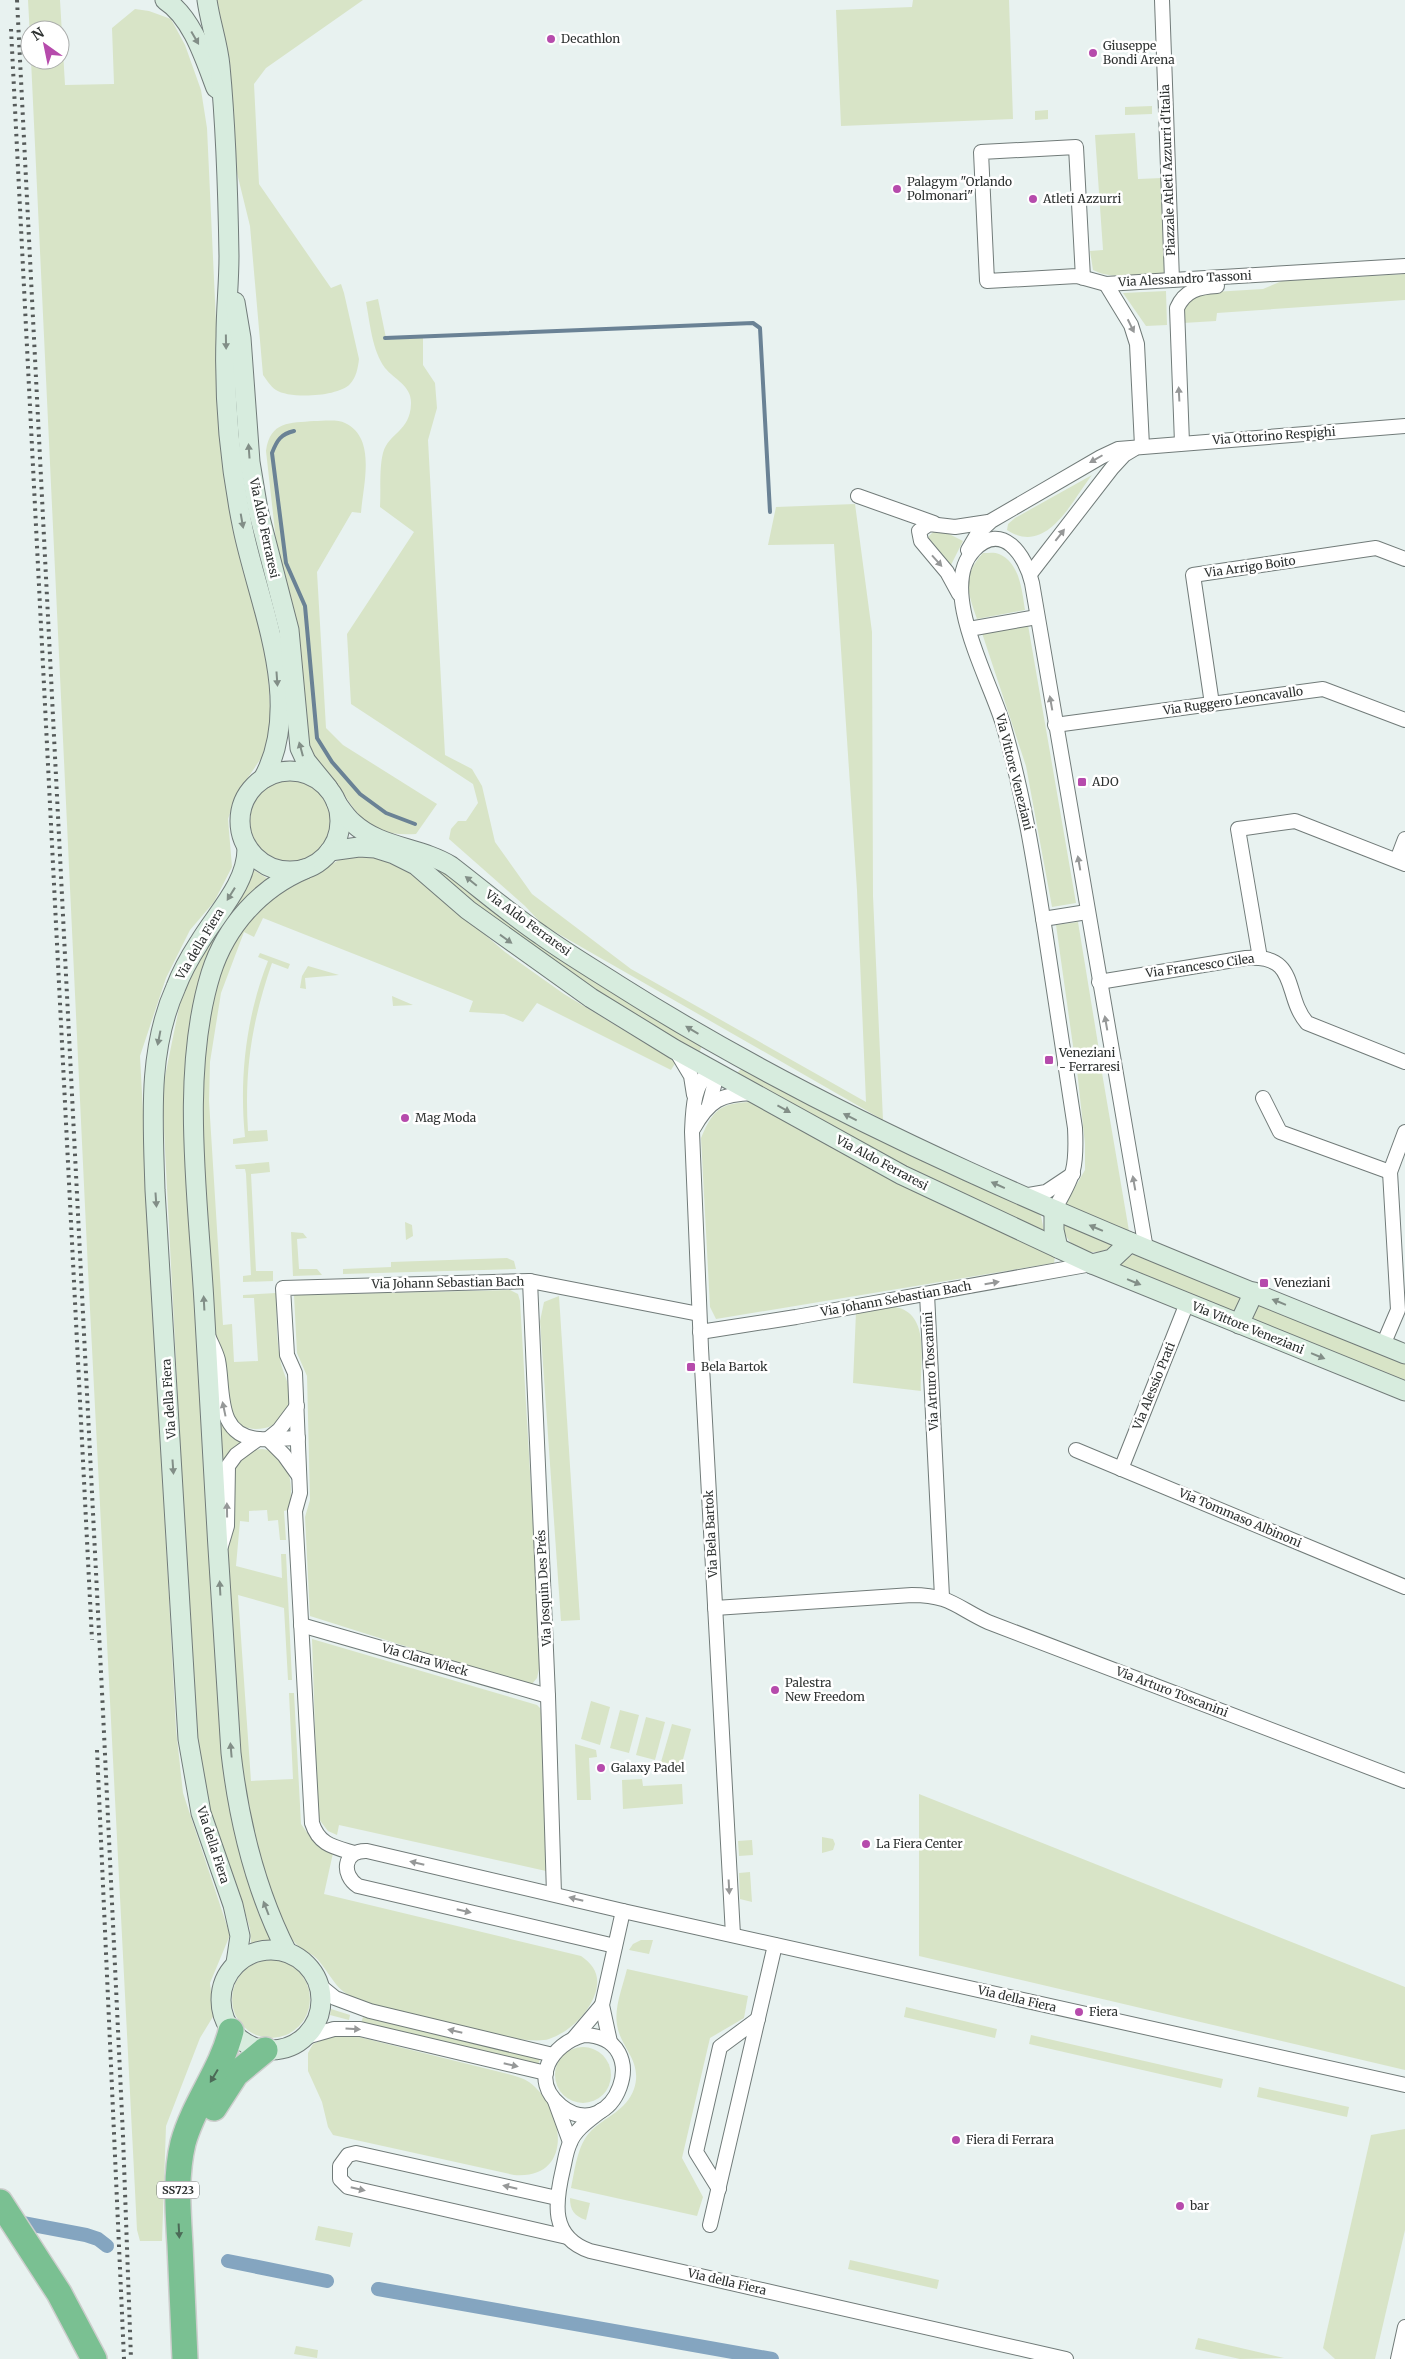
<svg xmlns="http://www.w3.org/2000/svg" width="1405" height="2359" viewBox="0 0 1405 2359" font-family="Merriweather,serif">
<style>
.green{fill:#d8e4c7}
.lines{fill:none;stroke-linecap:round;stroke-linejoin:round}
.stream{stroke:#6a8295;stroke-width:4}
.canal{stroke:#84a5c0;stroke-width:14}
.street-casing{stroke:#717b79;stroke-width:16}
.secondary-casing{stroke:#717b79;stroke-width:21}
.highway-casing{stroke:#cdcecd;stroke-width:28}
.street{stroke:#fff;stroke-width:14}
.secondary{stroke:#d7ecde;stroke-width:19}
.highway{stroke:#7ac092;stroke-width:25}
.rail{stroke:#565b5a;stroke-width:4;stroke-dasharray:2.5 5;stroke-linecap:butt}
.oneway{fill:#828e87}
.oneway2{fill:#969898}
.oneway3{fill:#4c6a57}
.poi-dot{fill:#b64bac;stroke:#fff;stroke-width:2}
.labels{text-anchor:middle;stroke-width:5;stroke-linejoin:round;paint-order:stroke}
.shield{fill:#fff;stroke:#6c6f6e;stroke-width:1}
.shield-label{font-size:11px;font-weight:bold;fill:#2d3130}
.poi-label{font-size:12px;fill:#2d3130;stroke:#fff;text-anchor:start}
.street-label{font-size:12px;fill:#2d3130;stroke:#fff}
</style>
<rect width="100%" height="100%" fill="#e8f2f0"/>
<g class="green">
<polygon points="28,0 60,0 65,85 114,84 112,28 135,9 149,11 171,19 185,45 201,90 207,128 222,452 243,570 267,655 271,725 266,751 236,795 228,819 232,867 214,902 190,930 166,978 140,1056 176,1729 183,1793 230,1935 210,1983 214,2015 200,2038 166,2126 162,2241 140,2241 137,2230 88,1270 31,60 60,60 60,30 30,30 30,37"/>
<path d="M217,0H363L266,68L254,84L259,184L331,288L341,284L344,293L359,359C358,368 356,378 350,384C338,397 289,399 276,390C270,386 267,380 263,375L250,226L237,173L230,62Z"/>
<polygon points="913,0 1009,0 1013,119 841,126 836,10 912,7"/>
<polygon points="1152,106 1152,114 1125,115 1125,107"/>
<polygon points="1048,110 1048,119 1035,120 1035,111"/>
<path d="M1135,133L1138,179L1162,178L1167,273C1144,274 1114,281 1093,270L1090,251L1103,250L1095,135Z"/>
<polygon points="1405,274 1405,300 1217,313 1216,321 1183,323 1183,310 1197,293 1263,289 1282,281"/>
<polygon points="1166,291 1167,325 1146,326 1123,293"/>
<path d="M378,299L386,338L423,337V365L435,383L437,408L428,440L445,755L472,769L482,786L495,842L532,894L631,969L866,1102L857,890L834,544L768,545L776,507L855,504L872,632L873,896L883,1120L543,925L525,906L449,839L451,829L458,821H466L478,803L473,784L351,704L347,634L414,532L380,507C381,490 379,469 383,453C389,432 410,432 411,404C412,386 395,380 385,368C372,350 370,323 366,302Z"/>
<path d="M314,421C323,421 338,419 345,423C377,438 363,485 361,513L352,512L317,572L326,728L343,745L437,804L416,834C365,837 359,815 333,778C328,771 318,767 313,760C309,753 308,741 305,734L278,558L266,451C270,421 290,423 314,421Z"/>
<path d="M1092,475C1071,502 1047,556 1007,530L1008,524L1015,518Z"/>
<polygon points="937,528 963,541 951,565 928,537"/>
<path d="M983,553C988,553 995,552 999,554C1020,563 1022,591 1025,610L977,619C967,591 962,576 983,553Z"/>
<polygon points="1028,625 1076,903 1052,907 1026,766 982,633"/>
<circle cx="290" cy="821" r="40"/>
<path d="M377,854L409,869L505,952L564,994L676,1062L671,1070L537,1003L523,1022L504,1014L469,1012L473,1001L263,918L254,937L244,932L221,993L210,1062L209,1101L223,1325L232,1324L234,1362L258,1361L254,1298H243V1295L276,1293C277,1314 276,1337 280,1358C282,1375 294,1387 288,1406C285,1416 275,1426 265,1428C219,1437 225,1380 220,1352C218,1344 215,1335 213,1327L200,1099L209,1008L219,976L232,942L248,921L270,899L304,877L317,873L347,855Z"/>
<polygon points="435,863 703,1043 698,1056 517,940 433,869"/>
<polygon points="252,869 270,880 201,978 188,1035 184,1104 249,1883 259,1915 272,1940 251,1944 250,1929 244,1909 233,1886 212,1824 200,1769 182,1479 162,1091 182,993 201,952"/>
<polygon points="1078,922 1099,1050 1074,1053 1056,925"/>
<path d="M260,953L290,964L288,969L272,963C252,1021 244,1070 248,1131L267,1130L268,1141L233,1144V1139L245,1137C239,1078 246,1017 268,961L258,957Z"/>
<polygon points="308,966 339,975 305,978 306,989 300,988 302,976"/>
<polygon points="392,996 413,1005 393,1006"/>
<polygon points="745,1065 888,1144 1034,1211 1041,1216 1045,1236 940,1187 734,1076"/>
<polygon points="1101,1067 1129,1231 1064,1206 1085,1170 1085,1144 1077,1070"/>
<path d="M750,1102L1047,1252L1055,1257L1054,1263L716,1319L710,1307L701,1138C712,1111 720,1103 750,1102Z"/>
<polygon points="269,1162 270,1172 251,1174 256,1271 273,1271 273,1281 243,1282 243,1276 251,1275 246,1174 245,1169 236,1169 235,1165"/>
<polygon points="405,1222 412,1225 413,1236 406,1240"/>
<path d="M1061,1223L1116,1246C1089,1259 1068,1251 1061,1223Z"/>
<polygon points="291,1232 303,1233 307,1238 297,1239 299,1269 317,1269 322,1275 293,1276"/>
<polygon points="1136,1253 1242,1297 1234,1316 1113,1266"/>
<polygon points="507,1258 514,1261 516,1269 343,1274 343,1269 391,1267 391,1262"/>
<polygon points="510,1290 518,1294 520,1301 541,1660 537,1678 532,1684 522,1683 310,1616 305,1517 310,1500 307,1376 297,1353 294,1295"/>
<polygon points="559,1296 580,1620 561,1621 540,1321 544,1302"/>
<polygon points="1258,1303 1405,1362 1405,1387 1250,1323"/>
<path d="M895,1307C931,1313 920,1363 921,1391L853,1383L856,1312Z"/>
<polygon points="218,1418 227,1428 251,1440 222,1466"/>
<path d="M262,1449C291,1452 295,1489 288,1510L284,1511L286,1540H280L278,1520L268,1521L267,1510L249,1511V1522L240,1521L236,1566L282,1578L281,1554H286L292,1680H288L284,1608L238,1595L251,1781L293,1779L289,1693H294L301,1824L316,1845L333,1853L324,1894L581,1956C594,1965 600,1975 596,1991C590,2012 570,2032 549,2039C522,2048 403,2012 369,2004C335,1991 340,1988 319,1961C313,1953 301,1950 295,1943C279,1924 272,1898 265,1874C235,1771 233,1662 226,1555L230,1541L233,1465L253,1450Z"/>
<polygon points="312,1639 537,1705 540,1708 542,1718 546,1871 339,1825 337,1835 328,1831 318,1818"/>
<polygon points="591,1701 610,1707 600,1745 581,1739"/>
<polygon points="620,1710 639,1715 629,1753 610,1748"/>
<polygon points="646,1717 665,1722 655,1760 636,1755"/>
<polygon points="672,1724 691,1729 681,1767 661,1762"/>
<polygon points="575,1744 596,1750 597,1757 589,1758 591,1800 577,1800"/>
<polygon points="642,1779 643,1786 682,1784 683,1804 623,1809 622,1780"/>
<polygon points="919,1794 1405,1987 1405,2070 919,1956"/>
<polygon points="822,1837 833,1839 835,1844 833,1850 822,1853"/>
<polygon points="752,1840 753,1855 739,1856 738,1841"/>
<polygon points="750,1872 752,1902 740,1899 739,1873"/>
<polygon points="641,1940 653,1940 649,1954 629,1950 633,1944"/>
<circle cx="271" cy="1999" r="39"/>
<path d="M627,1969L748,1996L744,2018L710,2038L682,2158L703,2197L697,2216L571,2188C575,2170 577,2145 591,2131C606,2116 626,2111 634,2089C643,2061 621,2049 617,2025C614,2007 623,1986 627,1969Z"/>
<polygon points="906,2007 997,2029 995,2038 904,2017"/>
<polygon points="331,2009 350,2015 349,2020 330,2015"/>
<polygon points="363,2017 540,2059 538,2065 361,2023"/>
<path d="M333,2035H351L508,2074C515,2076 523,2078 529,2082C565,2108 575,2180 514,2175L333,2135L328,2127L322,2102L308,2071V2053L313,2044Z"/>
<polygon points="1031,2035 1223,2079 1221,2088 1029,2044"/>
<circle cx="583" cy="2075" r="28"/>
<polygon points="1259,2087 1349,2107 1347,2117 1257,2097"/>
<polygon points="1405,2129 1405,2230 1375,2359 1335,2359 1323,2348 1371,2135"/>
<path d="M570,2198L590,2203L586,2220C574,2216 570,2210 570,2198Z"/>
<polygon points="318,2226 353,2233 350,2247 315,2240"/>
<polygon points="850,2260 939,2280 937,2289 848,2269"/>
<polygon points="1198,2338 1284,2358 1240,2359 1195,2349"/>
<polygon points="296,2346 318,2350 317,2358 294,2354"/>
</g>
<g class="lines">
<g class="stream">
<polyline points="385,338 753,323 760,328 770,512"/>
<path d="M294,431C281,434 277,440 272,453L286,563L305,606L317,738L332,762L360,794L386,813L415,824"/>
</g>
<g class="canal">
<polyline points="12,2221 86,2235 98,2239 107,2246"/>
<polyline points="228,2261 327,2281"/>
<polyline points="378,2289 772,2359"/>
</g>
<defs>
<g id="street">
<polyline points="1162,0 1172,280"/>
<polyline points="1083,278 1076,147 981,152 987,281 1077,276 1106,284 1405,266"/>
<polyline points="1106,284 1131,325 1137,344 1142,446"/>
<path d="M1182,443L1177,308C1185,290 1199,287 1217,286"/>
<polyline points="858,496 934,523"/>
<polyline points="968,550 978,533 991,521 1101,457 1118,449 1405,426"/>
<polyline points="1030,574 1112,468 1124,455 1134,449"/>
<polyline points="959,594 947,572 921,541 919,531 929,524 955,527 988,522"/>
<polyline points="969,629 1037,617"/>
<polyline points="1212,704 1193,575 1376,548 1405,559"/>
<polyline points="1055,725 1323,689 1405,720"/>
<polyline points="1397,860 1405,839"/>
<polyline points="1043,919 1087,912"/>
<polyline points="1260,958 1238,829 1295,821 1405,864"/>
<path d="M1099,982L1246,958C1300,954 1283,995 1307,1023L1405,1062"/>
<polyline points="676,1051 691,1076 694,1095"/>
<polyline points="1065,1064 1112,1058"/>
<polyline points="1263,1098 1280,1132 1390,1172"/>
<path d="M709,1105L715,1082L711,1069C693,1086 693,1108 692,1132L701,1348L733,1935"/>
<path d="M693,1129C709,1100 721,1094 753,1093"/>
<polyline points="1023,1196 1046,1192 1073,1174"/>
<path d="M1054,1210C1074,1176 1077,1168 1075,1128C1065,1063 1055,997 1045,931C1034,861 1023,792 1003,724C990,680 937,588 974,550C1002,520 1026,556 1032,583L1146,1249"/>
<polyline points="530,1281 548,1696 554,1894"/>
<polyline points="927,1294 942,1597"/>
<polyline points="700,1332 796,1317 1092,1264"/>
<path d="M209,1338C212,1345 216,1352 218,1360C224,1390 215,1436 259,1439C272,1440 285,1438 298,1438"/>
<polyline points="1383,1345 1398,1310 1390,1172 1405,1132"/>
<polyline points="297,1406 279,1430 268,1439 284,1455 299,1476"/>
<polyline points="1076,1450 1405,1587"/>
<polyline points="1121,1469 1187,1303"/>
<polyline points="221,1546 227,1526 228,1466 236,1455 258,1439"/>
<path d="M715,1608L912,1595C950,1595 956,1607 988,1622L1405,1781"/>
<polyline points="301,1625 548,1696"/>
<path d="M354,1853C334,1847 319,1845 312,1823L295,1511L300,1493L295,1373L287,1355L283,1288L530,1281L699,1314"/>
<path d="M615,1946L358,1886C341,1875 343,1850 367,1851L623,1911L1405,2085"/>
<polyline points="319,1985 335,1998 370,2011 553,2055"/>
<path d="M584,2035C657,2037 614,2148 561,2106C529,2080 551,2044 584,2035Z"/>
<polyline points="306,2037 334,2029 360,2029 546,2073"/>
<polyline points="574,2038 602,2005"/>
<polyline points="610,2042 602,2005 623,1911"/>
<polyline points="555,2101 570,2142"/>
<path d="M602,2110C591,2119 575,2129 570,2143C566,2151 565,2161 563,2169C555,2203 550,2237 590,2251L1066,2359"/>
<polyline points="719,2189 696,2152 720,2047 758,2019"/>
<polyline points="557,2198 356,2153 348,2155 340,2166 340,2179 348,2187 567,2237"/>
<polyline points="710,2225 775,1945"/>
<polyline points="1398,2359 1405,2327"/>
</g>
<g id="secondary">
<path d="M165,0C192,17 205,59 216,88"/>
<path d="M207,0C210,22 218,44 220,66C226,129 228,193 229,256C229,283 226,309 226,336C224,400 230,466 243,529C259,606 305,703 263,779"/>
<polyline points="235,302 241,338 250,462 258,510 289,630 300,748 306,761 328,788"/>
<circle cx="290" cy="821" r="50"/>
<path d="M336,802C341,809 346,817 353,823C380,848 420,847 451,866C481,889 510,914 541,935C566,953 593,969 618,985C864,1141 1136,1245 1405,1354"/>
<polyline points="330,851 359,847 375,848 394,854 416,865 468,910 591,998 674,1049 902,1175 1092,1264 1405,1391"/>
<polyline points="1054,1210 1054,1230 1058,1248"/>
<polyline points="1092,1264 1112,1259 1130,1242"/>
<polyline points="1239,1324 1254,1292"/>
<circle cx="271" cy="2000" r="50"/>
<path d="M287,1952C255,1889 239,1823 231,1753C221,1603 212,1452 204,1302C198,1197 180,1073 211,973C226,926 260,888 305,869"/>
<path d="M236,1963L240,1936L233,1905L201,1813L188,1739L155,1190C153,1121 147,1051 176,987C182,971 190,957 199,943C216,914 247,884 247,849"/>
</g>
<g id="highway">
<polyline points="214,2108 236,2074 265,2050"/>
<polyline points="0,2202 59,2293 94,2359"/>
<path d="M185,2359C183,2321 182,2283 180,2245C178,2211 175,2176 183,2143C194,2103 221,2071 231,2031"/>
</g>
</defs>
<use href="#street" class="street-casing"/>
<use href="#secondary" class="secondary-casing"/>
<use href="#highway" class="highway-casing"/>
<use href="#street" class="street"/>
<use href="#secondary" class="secondary"/>
<use href="#highway" class="highway"/>
<g class="rail">
<polyline points="17,0 103,1712 123,2136 131,2359"/>
<polyline points="11,29 92,1640"/>
<polyline points="97,1750 124,2359"/>
</g>
</g>
<defs><path id="oneway-solid" d="M-6-.8H1V-3.2L6.5 0L1 3.2V.8H-6Z" transform="scale(1.25)"/></defs>
<g class="oneway">
<use href="#oneway-solid" transform="translate(195 38) rotate(60)"/>
<use href="#oneway-solid" transform="translate(226 342) rotate(89)"/>
<use href="#oneway-solid" transform="translate(249 451) rotate(-94)"/>
<use href="#oneway-solid" transform="translate(242 521) rotate(80)"/>
<use href="#oneway-solid" transform="translate(277 679) rotate(86)"/>
<use href="#oneway-solid" transform="translate(301 749) rotate(-105)"/>
<use href="#oneway-solid" transform="translate(471 881) rotate(-141)"/>
<use href="#oneway-solid" transform="translate(231 894) rotate(122)"/>
<use href="#oneway-solid" transform="translate(506 939) rotate(36)"/>
<use href="#oneway-solid" transform="translate(692 1030) rotate(-149)"/>
<use href="#oneway-solid" transform="translate(159 1038) rotate(101)"/>
<use href="#oneway-solid" transform="translate(784 1109) rotate(29)"/>
<use href="#oneway-solid" transform="translate(850 1117) rotate(-153)"/>
<use href="#oneway-solid" transform="translate(998 1185) rotate(-156)"/>
<use href="#oneway-solid" transform="translate(156 1200) rotate(86)"/>
<use href="#oneway-solid" transform="translate(1096 1228) rotate(-157)"/>
<use href="#oneway-solid" transform="translate(1134 1282) rotate(22)"/>
<use href="#oneway-solid" transform="translate(1279 1302) rotate(-158)"/>
<use href="#oneway-solid" transform="translate(204 1303) rotate(-93)"/>
<use href="#oneway-solid" transform="translate(1318 1356) rotate(22)"/>
<use href="#oneway-solid" transform="translate(173 1467) rotate(86)"/>
<use href="#oneway-solid" transform="translate(220 1588) rotate(-93)"/>
<use href="#oneway-solid" transform="translate(231 1750) rotate(-95)"/>
<use href="#oneway-solid" transform="translate(266 1908) rotate(-111)"/>
</g>
<g class="oneway2">
<use href="#oneway-solid" transform="translate(1131 326) rotate(64)"/>
<use href="#oneway-solid" transform="translate(1179 394) rotate(-93)"/>
<use href="#oneway-solid" transform="translate(1096 459) rotate(150)"/>
<use href="#oneway-solid" transform="translate(1060 535) rotate(-52)"/>
<use href="#oneway-solid" transform="translate(937 561) rotate(48)"/>
<use href="#oneway-solid" transform="translate(1051 703) rotate(-100)"/>
<use href="#oneway-solid" transform="translate(1079 863) rotate(-100)"/>
<use href="#oneway-solid" transform="translate(1106 1023) rotate(-100)"/>
<use href="#oneway-solid" transform="translate(1134 1183) rotate(-100)"/>
<use href="#oneway-solid" transform="translate(992 1283) rotate(-10)"/>
<use href="#oneway-solid" transform="translate(224 1409) rotate(-102)"/>
<use href="#oneway-solid" transform="translate(227 1510) rotate(-91)"/>
<use href="#oneway-solid" transform="translate(417 1863) rotate(-167)"/>
<use href="#oneway-solid" transform="translate(729 1887) rotate(87)"/>
<use href="#oneway-solid" transform="translate(576 1899) rotate(-166)"/>
<use href="#oneway-solid" transform="translate(464 1911) rotate(13)"/>
<use href="#oneway-solid" transform="translate(353 2029) rotate(4)"/>
<use href="#oneway-solid" transform="translate(455 2031) rotate(-167)"/>
<use href="#oneway-solid" transform="translate(511 2065) rotate(13)"/>
<use href="#oneway-solid" transform="translate(510 2187) rotate(-167)"/>
<use href="#oneway-solid" transform="translate(358 2189) rotate(13)"/>
</g>
<g class="oneway3">
<use href="#oneway-solid" transform="translate(214 2076) rotate(121)"/>
<use href="#oneway-solid" transform="translate(179 2231) rotate(87)"/>
</g>
<g class="poi-dot">
<circle cx="551" cy="39" r="5"/>
<circle cx="1093" cy="53" r="5"/>
<circle cx="897" cy="189" r="5"/>
<circle cx="1033" cy="199" r="5"/>
<rect x="1077" y="777" width="10" height="10" rx="2.5"/>
<rect x="1044" y="1055" width="10" height="10" rx="2.5"/>
<circle cx="405" cy="1118" r="5"/>
<rect x="1259" y="1278" width="10" height="10" rx="2.5"/>
<rect x="686" y="1362" width="10" height="10" rx="2.5"/>
<circle cx="775" cy="1690" r="5"/>
<circle cx="601" cy="1768" r="5"/>
<circle cx="866" cy="1844" r="5"/>
<circle cx="1079" cy="2012" r="5"/>
<circle cx="956" cy="2140" r="5"/>
<circle cx="1180" cy="2206" r="5"/>
</g>
<g class="labels">
<rect class="shield" x="157" y="2181.5" width="42" height="17" rx="4"/>
<g class="shield-label">
<text x="178" y="2194">SS723</text>
</g>
<g class="poi-label">
<text x="561" y="43">Decathlon</text>
<text x="1103" y="50">Giuseppe<tspan x="1103" dy="14">Bondi Arena</tspan></text>
<text x="907" y="186">Palagym "Orlando<tspan x="907" dy="14">Polmonari"</tspan></text>
<text x="1043" y="203">Atleti Azzurri</text>
<text x="1092" y="786">ADO</text>
<text x="1059" y="1057">Veneziani<tspan x="1059" dy="14">- Ferraresi</tspan></text>
<text x="415" y="1122">Mag Moda</text>
<text x="1274" y="1287">Veneziani</text>
<text x="701" y="1371">Bela Bartok</text>
<text x="785" y="1687">Palestra<tspan x="785" dy="14">New Freedom</tspan></text>
<text x="611" y="1772">Galaxy Padel</text>
<text x="876" y="1848">La Fiera Center</text>
<text x="1089" y="2016">Fiera</text>
<text x="966" y="2144">Fiera di Ferrara</text>
<text x="1190" y="2210">bar</text>
</g>
<g class="street-label">
<text transform="translate(1168 170) rotate(-92)" y="4">Piazzale Atleti Azzurri d'Italia</text>
<text transform="translate(1185 279) rotate(-3)" y="4">Via Alessandro Tassoni</text>
<text transform="translate(1274 436) rotate(-4)" y="4">Via Ottorino Respighi</text>
<text transform="translate(264 528) rotate(78)" y="4">Via Aldo Ferraresi</text>
<text transform="translate(1250 567) rotate(-8)" y="4">Via Arrigo Boito</text>
<text transform="translate(1233 701) rotate(-8)" y="4">Via Ruggero Leoncavallo</text>
<text transform="translate(1014 772) rotate(76)" y="4">Via Vittore Veneziani</text>
<text transform="translate(528 923) rotate(36)" y="4">Via Aldo Ferraresi</text>
<text transform="translate(200 944) rotate(-59)" y="4">Via della Fiera</text>
<text transform="translate(1200 966) rotate(-8)" y="4">Via Francesco Cilea</text>
<text transform="translate(882 1163) rotate(28)" y="4">Via Aldo Ferraresi</text>
<text transform="translate(448 1283) rotate(-1)" y="4">Via Johann Sebastian Bach</text>
<text transform="translate(896 1299) rotate(-10)" y="4">Via Johann Sebastian Bach</text>
<text transform="translate(1248 1328) rotate(22)" y="4">Via Vittore Veneziani</text>
<text transform="translate(931 1371) rotate(-93)" y="4">Via Arturo Toscanini</text>
<text transform="translate(1154 1386) rotate(-68)" y="4">Via Alessio Prati</text>
<text transform="translate(169 1399) rotate(-94)" y="4">Via della Fiera</text>
<text transform="translate(1240 1518) rotate(23)" y="4">Via Tommaso Albinoni</text>
<text transform="translate(711 1534) rotate(-93)" y="4">Via Bela Bartok</text>
<text transform="translate(544 1588) rotate(-93)" y="4">Via Josquin Des Prés</text>
<text transform="translate(425 1660) rotate(16)" y="4">Via Clara Wieck</text>
<text transform="translate(1172 1692) rotate(21)" y="4">Via Arturo Toscanini</text>
<text transform="translate(213 1845) rotate(72)" y="4">Via della Fiera</text>
<text transform="translate(1017 1999) rotate(13)" y="4">Via della Fiera</text>
<text transform="translate(727 2282) rotate(13)" y="4">Via della Fiera</text>
</g>
</g>
<g transform="translate(45 45) rotate(327)"><circle r="24" fill="#ffffff" stroke="#abadac"/>
<path d="M0-4L9 19L0 12L-9 19Z" fill="#b64bac"/>
<text y="-8" font-size="14" font-weight="bold" text-anchor="middle" fill="#2d3130">N</text>
</g>
</svg>
